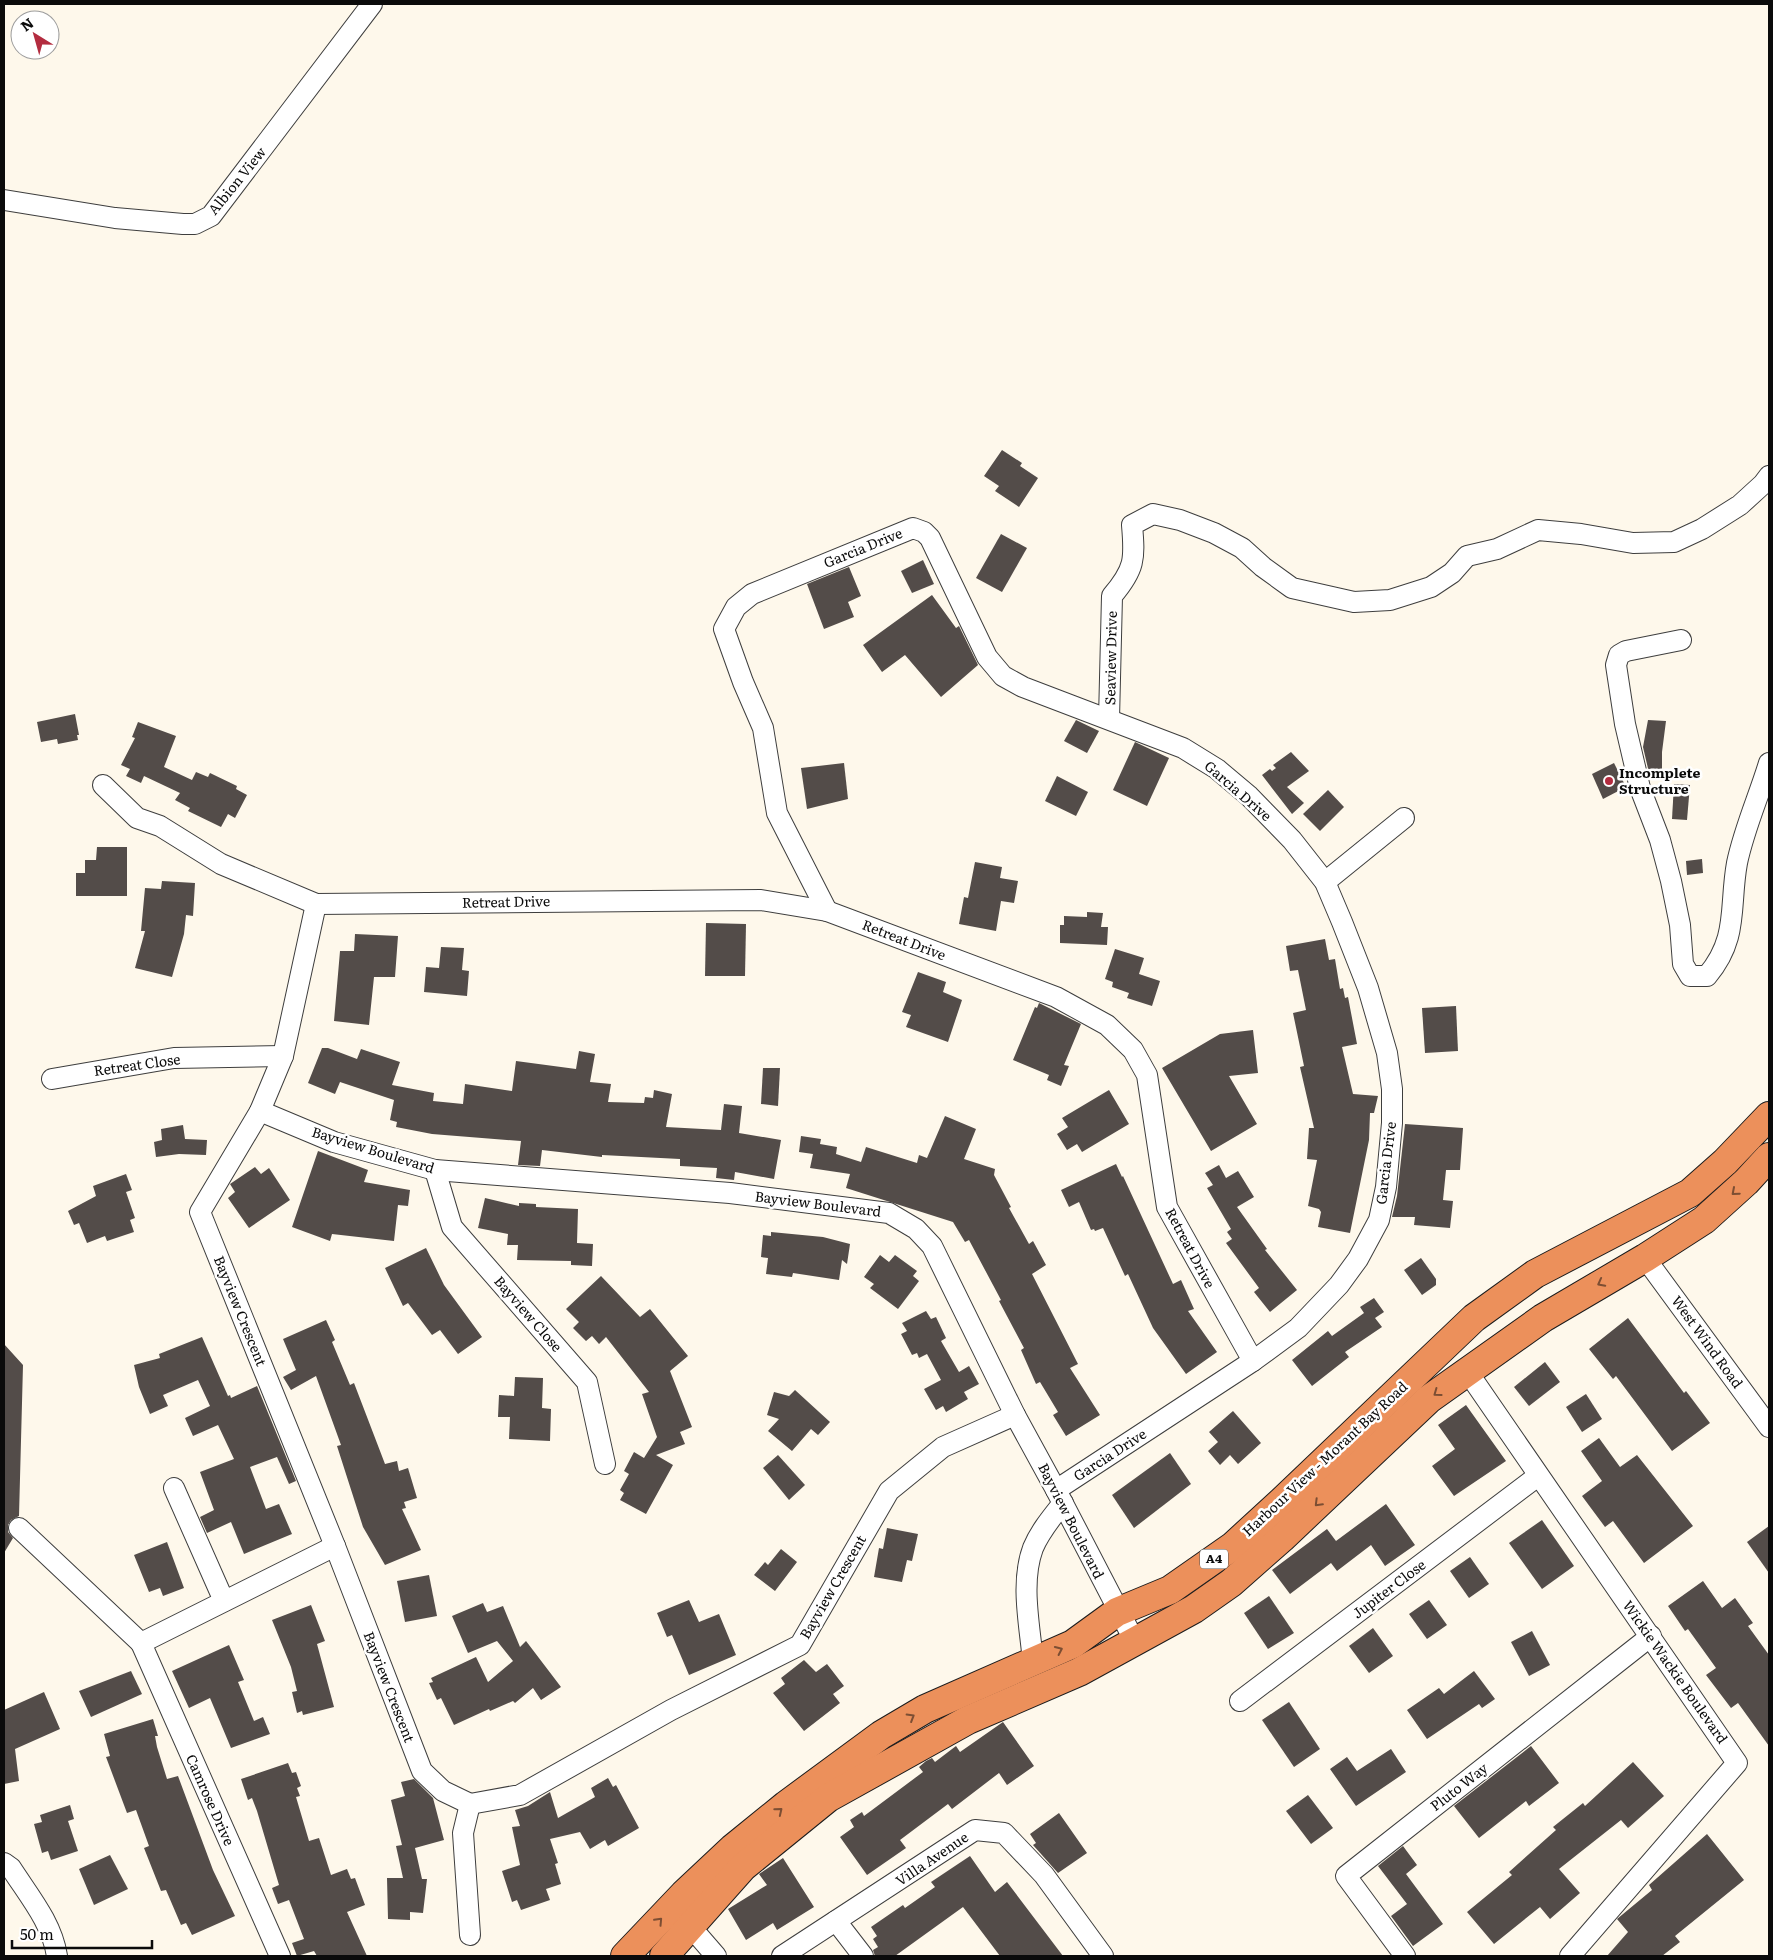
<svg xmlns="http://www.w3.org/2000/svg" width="1773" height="1960" viewBox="0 0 1773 1960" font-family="Literata,serif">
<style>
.building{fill:#534c49}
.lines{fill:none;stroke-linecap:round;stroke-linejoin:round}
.minor-casing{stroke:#3e3e3e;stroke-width:22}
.highway-casing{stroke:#1c1c1c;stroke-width:30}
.minor{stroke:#fff;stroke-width:20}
.highway{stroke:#ec905b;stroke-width:28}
.oneway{stroke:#7c4e33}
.poi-dot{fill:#b32c3f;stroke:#fff;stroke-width:2}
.labels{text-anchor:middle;stroke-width:5;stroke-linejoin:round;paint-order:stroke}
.shield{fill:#fff;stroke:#545454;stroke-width:1}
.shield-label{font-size:12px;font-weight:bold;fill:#0b0b0b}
.street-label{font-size:14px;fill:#0b0b0b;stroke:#fff}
.poi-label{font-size:14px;font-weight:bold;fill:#0b0b0b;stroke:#fff;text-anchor:start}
</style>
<rect width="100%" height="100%" fill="#fef8eb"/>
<g class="building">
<polygon points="1002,450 1022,463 1020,466 1038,478 1019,507 995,491 999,486 984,476"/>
<polygon points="1001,534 1027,548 1002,592 976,578"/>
<polygon points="923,560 934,584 912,593 901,571"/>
<polygon points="849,567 861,596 848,602 854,617 824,629 807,584"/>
<polygon points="932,595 956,628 959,626 978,665 941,697 905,655 882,672 863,645"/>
<polygon points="75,714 79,735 77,735 78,740 58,744 57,739 41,742 37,722"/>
<polygon points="1076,720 1099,731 1087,753 1064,741"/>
<polygon points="1648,720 1666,721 1662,752 1662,777 1650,777 1643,747"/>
<polygon points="138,722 176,736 164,767 192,780 196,772 208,777 210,773 237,786 236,789 247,795 235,818 228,814 221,827 188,811 190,808 175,800 180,793 144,776 141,783 126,776 130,769 121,765 135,738 132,737"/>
<polygon points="1135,742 1169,758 1147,806 1113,790"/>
<polygon points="1291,752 1309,771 1287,787 1304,803 1292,814 1262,775 1270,769 1272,771 1276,768 1273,765"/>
<polygon points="844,763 848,799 807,809 801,768"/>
<polygon points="1614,763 1626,787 1603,799 1592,774"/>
<polygon points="1057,776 1088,792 1076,816 1045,801"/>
<polygon points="1674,784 1690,785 1687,820 1672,819"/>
<polygon points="1328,790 1344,807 1320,831 1303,814"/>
<polygon points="97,847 127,847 127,896 76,896 76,873 85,873 85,860 96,860"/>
<polygon points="1702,859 1703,873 1687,875 1686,861"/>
<polygon points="975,862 1002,867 1000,878 1018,881 1014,903 1001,901 996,931 959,924 964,897 968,898"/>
<polygon points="162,881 195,883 193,916 186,915 184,934 172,977 135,968 145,931 141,931 145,888 161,889"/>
<polygon points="1087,912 1103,913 1101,927 1108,927 1107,945 1060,943 1060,925 1064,925 1064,916 1087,917"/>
<polygon points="706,923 746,924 745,976 705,976"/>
<polygon points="355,934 398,936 395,977 374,977 369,1025 334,1021 340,951 354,951"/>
<polygon points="1325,939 1329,960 1335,959 1340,989 1343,988 1345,998 1348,997 1357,1044 1342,1047 1353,1094 1378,1096 1374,1113 1370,1113 1369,1140 1350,1233 1318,1227 1321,1212 1319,1209 1308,1206 1317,1160 1307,1159 1309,1128 1314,1128 1300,1067 1304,1066 1293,1013 1306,1010 1298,970 1290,971 1286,946"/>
<polygon points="441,947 464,948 462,970 469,971 467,996 424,992 426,967 439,968"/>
<polygon points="1115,949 1144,958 1139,974 1160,981 1152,1006 1127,998 1129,993 1112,987 1113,982 1105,979"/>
<polygon points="918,972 946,982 943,992 962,1000 948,1042 906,1027 911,1015 902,1012"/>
<polygon points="1039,1003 1081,1024 1064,1065 1069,1066 1061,1086 1047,1080 1049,1075 1013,1060 1035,1007 1037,1008"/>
<polygon points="1456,1006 1458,1051 1425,1053 1422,1008"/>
<polygon points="1253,1030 1258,1073 1229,1076 1257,1124 1211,1151 1162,1068 1220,1034"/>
<polygon points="322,1048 328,1048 357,1059 361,1049 400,1062 392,1085 434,1093 433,1101 463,1104 465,1084 512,1091 516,1061 576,1069 579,1051 595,1054 590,1082 611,1084 608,1102 644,1103 645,1097 653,1098 654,1090 672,1094 666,1127 721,1130 724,1104 742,1106 739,1133 781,1140 774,1179 735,1172 734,1180 716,1178 717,1168 680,1166 680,1159 602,1155 602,1157 542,1150 540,1166 518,1165 521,1141 432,1134 396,1127 397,1122 390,1120 394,1100 340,1082 335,1094 308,1083"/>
<polygon points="763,1068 780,1068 778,1106 761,1104"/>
<polygon points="1109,1090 1129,1124 1082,1152 1077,1144 1067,1150 1057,1134 1068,1127 1062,1118"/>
<polygon points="945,1116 976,1129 964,1159 995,1169 994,1175 1011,1207 1009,1208 1029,1244 1033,1241 1046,1265 1032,1274 1078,1364 1070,1368 1100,1415 1066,1436 1053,1415 1058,1412 1040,1382 1036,1384 1021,1350 1024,1348 999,1301 1001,1300 969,1240 965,1242 953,1222 846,1188 850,1174 810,1168 813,1154 799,1152 801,1136 821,1139 820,1144 837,1147 836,1154 861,1162 866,1147 917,1163 919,1155 927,1158"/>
<polygon points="1405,1124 1463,1128 1460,1170 1446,1170 1443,1200 1453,1201 1450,1228 1414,1225 1415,1217 1392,1217 1397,1196"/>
<polygon points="183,1125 185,1139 207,1140 206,1155 179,1154 156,1157 154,1142 162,1140 161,1129"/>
<polygon points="318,1151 368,1170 364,1182 410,1190 408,1206 398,1205 394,1241 332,1234 330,1241 292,1227"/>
<polygon points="1116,1164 1122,1177 1123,1176 1173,1284 1181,1280 1194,1309 1188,1311 1217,1352 1186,1374 1153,1328 1128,1274 1125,1276 1103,1228 1095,1231 1094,1229 1091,1230 1079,1202 1069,1207 1061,1190"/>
<polygon points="1219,1165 1226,1178 1238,1171 1254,1197 1237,1207 1267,1249 1265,1250 1297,1290 1270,1312 1254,1292 1259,1288 1226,1243 1232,1239 1227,1232 1231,1229 1207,1188 1213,1185 1205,1173"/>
<polygon points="255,1167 261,1174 269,1168 290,1200 249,1228 228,1198 235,1192 230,1184"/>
<polygon points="126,1174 132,1190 126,1192 135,1218 130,1220 134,1232 107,1241 105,1236 87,1243 79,1223 74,1225 68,1211 96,1196 93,1186"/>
<polygon points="485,1198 519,1206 519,1203 536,1204 536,1207 578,1209 577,1243 593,1244 592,1266 571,1265 571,1261 517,1260 518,1245 507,1245 508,1234 478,1228"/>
<polygon points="771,1232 823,1237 850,1244 847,1264 842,1260 839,1280 793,1273 792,1277 766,1274 768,1258 761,1257 763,1235 771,1236"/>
<polygon points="426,1248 444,1285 482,1337 458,1354 440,1330 432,1335 408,1303 403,1306 385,1268"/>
<polygon points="880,1255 889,1262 895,1255 917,1271 913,1276 919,1281 898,1309 870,1288 874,1284 864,1277"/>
<polygon points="1421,1258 1436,1279 1436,1285 1422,1295 1404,1270"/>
<polygon points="601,1276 640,1317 650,1309 688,1356 670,1371 692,1427 680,1432 685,1444 656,1455 673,1465 646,1514 620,1500 624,1493 620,1490 629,1474 624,1471 634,1452 644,1458 657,1437 642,1394 649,1392 606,1337 599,1344 592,1336 586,1341 573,1328 579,1322 566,1309"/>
<polygon points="1374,1298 1384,1312 1375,1318 1382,1327 1345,1352 1349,1357 1312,1386 1292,1360 1328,1331 1332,1336 1364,1313 1360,1307"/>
<polygon points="926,1311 931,1319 936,1317 946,1338 941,1341 959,1372 969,1366 979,1384 964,1392 968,1399 946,1412 943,1406 936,1410 924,1389 941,1380 927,1354 919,1358 917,1353 912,1355 901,1334 907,1331 902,1323"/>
<polygon points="1628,1318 1684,1393 1686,1391 1710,1423 1672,1451 1616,1376 1613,1379 1589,1349"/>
<polygon points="326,1320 335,1340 332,1342 350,1385 354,1383 385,1464 397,1461 399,1471 408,1468 417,1498 404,1502 406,1508 402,1509 421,1550 385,1565 363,1527 337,1446 341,1445 316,1376 291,1390 283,1377 296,1370 283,1339"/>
<polygon points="202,1337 228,1396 230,1395 231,1398 257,1386 296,1481 289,1484 277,1457 250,1467 266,1509 279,1504 292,1534 244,1554 231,1522 207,1533 200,1517 214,1510 200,1472 234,1459 218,1425 193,1436 185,1418 210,1406 198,1380 163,1395 168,1406 150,1414 139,1387 134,1365 160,1358 159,1354"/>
<polygon points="4,1344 23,1365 19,1516 11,1520 8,1525 8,1532 13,1538 4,1553"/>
<polygon points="1545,1362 1560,1382 1529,1406 1514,1387"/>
<polygon points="515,1377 543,1378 542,1408 551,1409 550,1441 509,1439 510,1417 498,1417 499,1395 514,1396"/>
<polygon points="795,1390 830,1422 818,1435 811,1429 792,1451 768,1431 779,1419 767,1415 774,1392 789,1396"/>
<polygon points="1586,1394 1602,1419 1582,1432 1566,1407"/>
<polygon points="1466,1405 1506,1461 1454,1496 1432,1466 1455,1449 1438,1425"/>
<polygon points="1233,1411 1261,1443 1238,1464 1230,1455 1220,1465 1208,1451 1218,1442 1209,1432"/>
<polygon points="1599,1438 1620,1467 1637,1455 1693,1526 1644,1563 1613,1521 1605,1527 1582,1496 1602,1481 1581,1451"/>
<polygon points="1170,1453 1191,1484 1134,1528 1112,1495"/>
<polygon points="778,1455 805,1485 789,1500 763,1468"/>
<polygon points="1386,1504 1415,1545 1385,1566 1371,1545 1337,1571 1331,1563 1290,1594 1272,1570 1327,1529 1336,1541"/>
<polygon points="1542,1520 1574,1566 1542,1589 1509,1543"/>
<polygon points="1769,1526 1769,1573 1747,1542"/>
<polygon points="887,1528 918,1534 912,1561 907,1560 902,1582 874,1577 879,1548 883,1549"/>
<polygon points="167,1542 184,1588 163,1596 160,1588 149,1592 134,1555"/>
<polygon points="781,1549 797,1562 775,1591 754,1575 765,1562 768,1565"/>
<polygon points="1470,1557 1489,1584 1469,1598 1450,1571"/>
<polygon points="429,1575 437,1616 405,1622 397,1581"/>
<polygon points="1703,1581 1722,1608 1735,1598 1753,1623 1748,1626 1769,1655 1769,1746 1738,1703 1731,1708 1706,1675 1716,1668 1688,1629 1685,1631 1668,1606"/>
<polygon points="1269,1596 1294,1633 1268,1649 1244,1613"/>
<polygon points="689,1600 699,1622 719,1614 736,1655 689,1675 672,1635 667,1637 657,1613"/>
<polygon points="1429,1600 1447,1625 1427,1639 1409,1614"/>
<polygon points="483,1603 487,1612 503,1606 520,1647 526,1641 561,1687 541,1700 533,1688 515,1703 513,1701 490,1711 489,1709 454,1725 441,1698 437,1700 429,1683 433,1682 431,1678 476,1657 488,1682 513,1661 497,1641 468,1653 452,1616"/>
<polygon points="311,1605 325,1641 317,1644 334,1707 303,1715 302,1711 297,1713 292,1692 297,1691 291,1667 272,1620"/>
<polygon points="1373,1628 1393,1656 1369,1673 1349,1646"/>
<polygon points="1532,1631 1550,1665 1529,1676 1511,1642"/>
<polygon points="229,1645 244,1680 238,1682 254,1721 263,1717 270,1734 231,1748 210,1698 189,1708 172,1671"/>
<polygon points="804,1660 816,1672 827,1664 844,1686 833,1694 840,1703 804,1731 773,1693 785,1684 781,1678"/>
<polygon points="131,1671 142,1694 91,1717 79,1691"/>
<polygon points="1474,1671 1495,1699 1482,1708 1479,1704 1427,1739 1407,1710 1439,1688 1444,1694"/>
<polygon points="44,1692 60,1729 15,1749 19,1781 4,1784 4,1710"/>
<polygon points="1289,1702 1320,1749 1294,1767 1262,1720"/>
<polygon points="153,1719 158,1736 155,1736 157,1747 167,1779 178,1776 213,1870 235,1916 192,1935 186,1923 181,1925 166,1890 161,1891 144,1848 149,1846 136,1810 127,1813 106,1757 110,1756 104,1734"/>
<polygon points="1003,1722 1034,1766 1007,1785 999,1773 952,1809 948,1804 900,1840 906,1848 867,1875 840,1837 854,1827 850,1820 862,1812 864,1816 923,1772 919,1767 926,1761 932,1758 935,1762 956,1746 960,1752"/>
<polygon points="1531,1746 1559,1783 1529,1806 1526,1801 1479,1838 1454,1806"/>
<polygon points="1391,1749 1406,1772 1356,1806 1330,1769 1347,1757 1357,1771"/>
<polygon points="1633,1762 1664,1796 1628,1828 1621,1820 1559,1869 1580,1893 1550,1919 1540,1907 1494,1944 1467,1912 1512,1875 1509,1872 1556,1830 1553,1827 1583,1803 1585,1806"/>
<polygon points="288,1763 292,1773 296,1772 301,1786 297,1788 300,1796 296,1797 309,1841 319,1838 331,1875 347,1869 351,1879 355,1878 365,1905 347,1912 367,1956 317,1956 314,1951 297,1956 292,1943 304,1939 289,1900 278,1904 272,1888 279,1885 257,1811 252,1798 248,1800 241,1779"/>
<polygon points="608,1778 613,1787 616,1785 639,1828 608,1846 605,1840 590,1849 580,1832 550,1839 558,1863 555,1864 561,1884 546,1889 550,1900 521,1910 517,1900 512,1902 502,1871 520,1865 512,1827 520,1826 515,1810 528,1806 550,1792 558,1818 595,1797 591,1788"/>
<polygon points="414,1779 433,1798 444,1840 415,1848 422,1879 427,1879 423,1913 410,1912 410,1920 388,1919 387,1878 403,1878 396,1846 402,1845 391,1800 405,1796 401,1782"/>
<polygon points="1308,1795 1333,1828 1311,1844 1286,1811"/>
<polygon points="70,1805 74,1819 68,1821 78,1851 51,1860 48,1851 42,1853 34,1824 42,1822 40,1815"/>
<polygon points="1059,1813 1087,1853 1058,1873 1033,1845 1036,1843 1030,1834"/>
<polygon points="1707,1834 1744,1880 1675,1936 1680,1942 1662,1956 1607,1956 1628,1932 1617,1919 1652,1890 1649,1885"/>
<polygon points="1403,1846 1417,1865 1406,1874 1443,1924 1413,1946 1391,1916 1407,1904 1378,1866"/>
<polygon points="110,1855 128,1889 94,1905 79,1869"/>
<polygon points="970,1856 995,1892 1007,1882 1063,1956 1000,1956 963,1907 895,1956 875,1956 873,1950 878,1947 873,1939 877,1936 871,1927 903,1905 905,1908 935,1887 931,1882"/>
<polygon points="783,1858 814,1907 777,1930 773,1923 746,1940 728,1909 767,1885 759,1874"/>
</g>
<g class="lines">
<defs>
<g id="minor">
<polyline points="4,200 115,218 183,224 195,224 211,216 372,4"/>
<path d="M1681,640L1626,651L1619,655L1616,665L1625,724L1640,788L1660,840L1671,881L1680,925L1683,964L1690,976H1707C1739,938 1729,907 1737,863C1744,829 1759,796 1769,763"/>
<path d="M1109,719L1112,596C1135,569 1135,559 1132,525L1153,514L1180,520L1214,533L1242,548L1263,567L1292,588L1354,602L1390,600L1431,587L1452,573L1467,556L1497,549L1538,530L1581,534L1633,543L1674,542L1702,529L1740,505L1763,484L1769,476"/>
<polyline points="103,785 137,818 160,826 221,864 316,904 761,900 827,911 1056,997 1107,1025 1133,1050 1147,1075 1167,1207 1253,1361"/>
<polyline points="1325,882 1404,818"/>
<polyline points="316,904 283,1056 260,1111 200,1212 335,1546 422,1771 443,1791 470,1804 520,1795 671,1710 800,1645 889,1491 943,1447 1015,1415"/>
<polyline points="827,911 777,813 763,728 743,682 724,629 736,607 752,594 913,528 924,532 930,538 987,657 1003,676 1023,687 1183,748 1217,769 1249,796 1292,840 1325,882 1342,922 1368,988 1387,1053 1392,1089 1392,1123 1386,1187 1379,1220 1358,1259 1339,1285 1298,1328 1253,1361 1056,1490"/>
<polyline points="52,1079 174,1058 283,1056"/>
<polyline points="260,1111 334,1142 435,1170 730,1193 889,1213 916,1229 932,1246 1015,1415 1056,1490 1134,1640"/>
<polyline points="435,1170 452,1227 587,1382 605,1464"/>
<polyline points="1645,1258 1769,1427"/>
<polyline points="1467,1371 1737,1763 1570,1956"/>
<polyline points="174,1488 224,1601"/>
<polyline points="19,1528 141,1643 335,1546"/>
<polyline points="141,1643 280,1956"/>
<path d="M1033,1662C1030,1626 1020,1583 1033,1548C1040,1531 1052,1517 1063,1503"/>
<polyline points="1240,1701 1538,1476"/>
<path d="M4,1863L11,1868C29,1896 52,1923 57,1956"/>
<polyline points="836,1921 863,1956"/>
<polyline points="690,1926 716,1956"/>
<polyline points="470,1935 463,1833 470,1804"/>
<polyline points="782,1956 975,1830 1004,1833 1044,1875 1103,1956"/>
<polyline points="1405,1956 1346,1876 1651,1636"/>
</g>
<g id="highway">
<polyline points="625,1956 684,1894 733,1848 786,1805 881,1735 925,1709 1073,1644 1117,1612 1170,1590 1233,1546 1282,1501 1474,1318 1535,1274 1690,1193 1725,1162 1769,1116"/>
<polyline points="664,1956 743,1867 828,1798 968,1720 1079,1672 1194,1609 1231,1583 1282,1538 1429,1399 1543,1318 1645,1258 1704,1220 1746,1182 1769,1157"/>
</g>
</defs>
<use href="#minor" class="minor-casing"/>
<use href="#highway" class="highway-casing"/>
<use href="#minor" class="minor"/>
<use href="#highway" class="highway"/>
</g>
<defs><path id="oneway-chevron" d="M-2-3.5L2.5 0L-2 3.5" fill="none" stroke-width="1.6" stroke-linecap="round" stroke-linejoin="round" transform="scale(1.25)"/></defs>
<g class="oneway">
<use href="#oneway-chevron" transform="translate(1735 1192) rotate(139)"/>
<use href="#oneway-chevron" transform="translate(1601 1283) rotate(152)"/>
<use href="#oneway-chevron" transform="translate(1437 1393) rotate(144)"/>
<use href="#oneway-chevron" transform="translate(1318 1503) rotate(135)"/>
<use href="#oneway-chevron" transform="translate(1059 1650) rotate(-25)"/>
<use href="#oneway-chevron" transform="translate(911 1717) rotate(-31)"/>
<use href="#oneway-chevron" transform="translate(779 1811) rotate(-39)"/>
<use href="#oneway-chevron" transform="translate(659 1921) rotate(-47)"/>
</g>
<circle class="poi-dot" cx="1609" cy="781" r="5"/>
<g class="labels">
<rect class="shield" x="1200" y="1549.5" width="28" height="19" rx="4"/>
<g class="shield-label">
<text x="1214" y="1563">A4</text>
</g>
<g class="street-label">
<text transform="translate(237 181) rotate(-51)" y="5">Albion View</text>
<text transform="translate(863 548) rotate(-22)" y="5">Garcia Drive</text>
<text transform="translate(1111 658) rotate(-89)" y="5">Seaview Drive</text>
<text transform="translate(1238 791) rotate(41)" y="5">Garcia Drive</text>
<text transform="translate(506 902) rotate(-1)" y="5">Retreat Drive</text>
<text transform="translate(904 940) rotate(21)" y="5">Retreat Drive</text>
<text transform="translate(137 1065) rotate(-8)" y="5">Retreat Close</text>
<text transform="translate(373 1150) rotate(17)" y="5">Bayview Boulevard</text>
<text transform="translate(1386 1163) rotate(-83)" y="5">Garcia Drive</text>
<text transform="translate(818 1204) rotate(7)" y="5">Bayview Boulevard</text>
<text transform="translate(1190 1248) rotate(62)" y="5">Retreat Drive</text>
<text transform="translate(240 1311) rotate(68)" y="5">Bayview Crescent</text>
<text transform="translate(528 1314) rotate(49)" y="5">Bayview Close</text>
<text transform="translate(1707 1342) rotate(54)" y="5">West Wind Road</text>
<text transform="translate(1110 1455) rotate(-33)" y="5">Garcia Drive</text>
<text transform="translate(1325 1459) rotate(-43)" y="5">Harbour View - Morant Bay Road</text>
<text transform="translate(1071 1521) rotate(63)" y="5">Bayview Boulevard</text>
<text transform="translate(833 1587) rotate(-60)" y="5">Bayview Crescent</text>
<text transform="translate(1389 1589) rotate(-37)" y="5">Jupiter Close</text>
<text transform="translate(1675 1672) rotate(55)" y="5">Wickie Wackie Boulevard</text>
<text transform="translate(389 1687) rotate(69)" y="5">Bayview Crescent</text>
<text transform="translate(1459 1787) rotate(-38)" y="5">Pluto Way</text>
<text transform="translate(210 1800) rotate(66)" y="5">Camrose Drive</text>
<text transform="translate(932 1859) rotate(-34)" y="5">Villa Avenue</text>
</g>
<g class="poi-label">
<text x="1619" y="778">Incomplete<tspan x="1619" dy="16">Structure</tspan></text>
</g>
</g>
<rect width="1773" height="1960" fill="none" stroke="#0b0b0b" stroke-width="10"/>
<g transform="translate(35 35) rotate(323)"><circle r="24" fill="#ffffff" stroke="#9d9d9d"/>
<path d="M0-4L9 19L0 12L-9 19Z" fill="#b32c3f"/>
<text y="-8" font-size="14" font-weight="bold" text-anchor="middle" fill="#0b0b0b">N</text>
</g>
<path d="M12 1940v8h140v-8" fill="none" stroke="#0b0b0b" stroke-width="2.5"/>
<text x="20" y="1940" font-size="15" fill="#0b0b0b" stroke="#ffffff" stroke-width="4" paint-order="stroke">50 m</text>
</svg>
